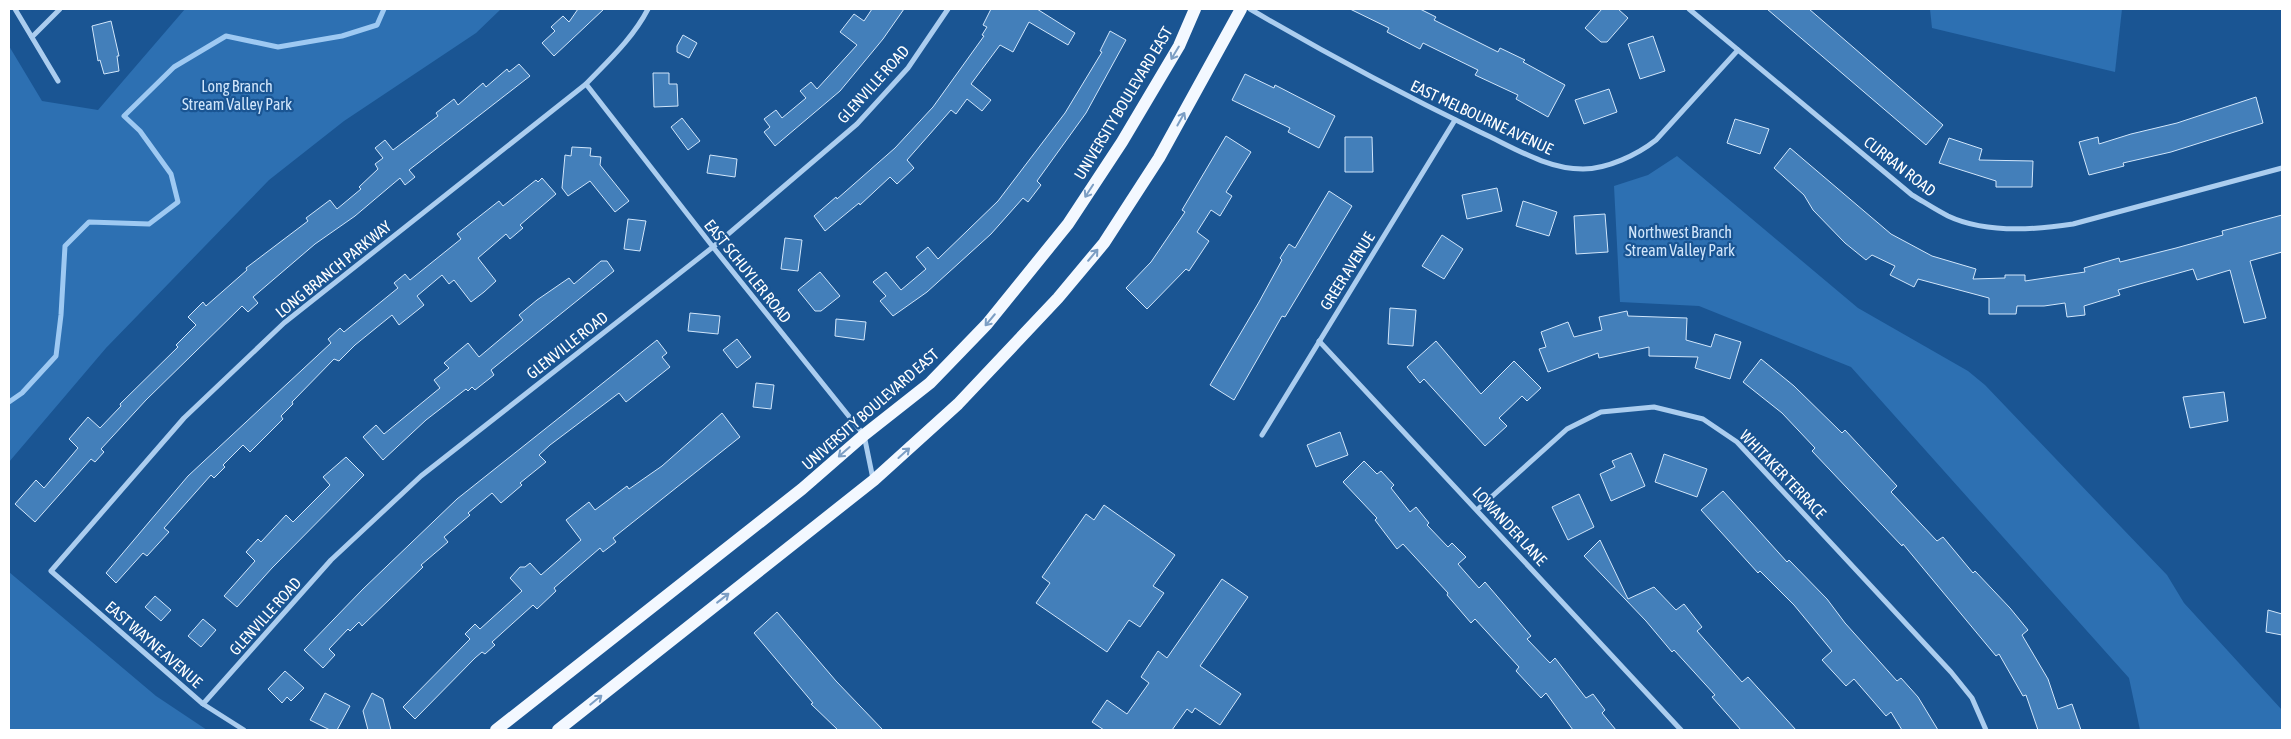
<svg xmlns="http://www.w3.org/2000/svg" width="2291" height="739" viewBox="0 0 2291 739" font-family="'Asap Condensed',sans-serif">
<style>
.green{fill:#2d70b2}
.lines{fill:none;stroke-linecap:round;stroke-linejoin:round}
.stream{stroke:#9ec9f2;stroke-width:5}
.building{fill:#437fba;stroke:#d1e6fb}
.street{stroke:#abcdef;stroke-width:5}
.primary{stroke:#f3f8ff;stroke-width:12}
.oneway{stroke:#7c9ec4}
.labels{text-anchor:middle;stroke-width:4.5;stroke-linejoin:round;paint-order:stroke}
.street-label{font-size:16px;fill:#fff;stroke:#1a5593}
.park-label{font-size:16px;fill:#d1e6fb;stroke:#1a5593}
</style>
<rect width="100%" height="100%" fill="#1a5593"/>
<g class="green">
<polygon points="185,9 501,9 476,33 344,121 269,180 106,348 9,462 9,46 42,101 98,110"/>
<polygon points="1930,9 2122,9 2115,72 1932,28"/>
<polygon points="1677,156 1858,308 1968,371 1985,385 2167,575 2184,603 2282,710 2282,730 2140,730 2129,678 1851,367 1699,306 1620,302 1614,186 1648,175"/>
<polygon points="9,572 156,696 207,730 9,730"/>
</g>
<g class="lines">
<polyline class="stream" points="9,402 22,393 56,356 61,315 65,246 89,222 149,224 178,202 171,174 140,131 124,116 174,67 226,36 278,47 342,36 377,25 384,9"/>
</g>
<g class="building">
<polygon points="578,9 604,9 554,56 542,43 555,31 551,27 563,16 569,22"/>
<polygon points="872,9 904,9 883,39 840,91 775,146 764,132 770,127 764,119 776,110 782,118 806,98 800,91 811,82 817,89 857,45 840,32 854,14 864,21"/>
<polygon points="991,9 1037,9 1075,33 1068,45 1029,22 1013,52 1000,45 971,84 991,100 982,111 967,99 956,114 951,110 907,160 914,168 897,184 890,177 860,205 859,203 825,231 814,216 836,197 837,199 895,148 933,107 984,36 982,35 987,27 983,25"/>
<polygon points="1350,9 1420,9 1436,17 1434,20 1498,52 1500,48 1525,60 1523,62 1565,85 1548,117 1516,99 1518,95 1475,75 1478,70 1423,43 1420,49 1387,32 1389,28"/>
<polygon points="1602,9 1618,9 1628,18 1607,42 1601,42 1585,28"/>
<polygon points="1767,9 1809,9 1943,125 1926,145"/>
<polygon points="111,21 119,56 117,56 119,71 104,74 100,60 98,61 92,26"/>
<polygon points="1110,31 1126,40 1086,113 1037,181 1041,185 1028,202 1023,198 991,234 927,292 893,316 880,301 886,296 873,282 886,272 901,290 926,269 916,257 928,247 938,259 998,201 1065,113 1102,52 1100,51"/>
<polygon points="683,35 697,43 689,58 677,52 677,46"/>
<polygon points="1653,36 1665,71 1640,79 1628,44"/>
<polygon points="519,64 530,76 409,170 415,177 405,185 400,178 355,216 315,244 253,297 258,303 248,312 242,306 146,400 101,449 104,452 95,462 91,459 35,522 15,504 36,480 44,488 78,448 69,439 88,417 100,428 121,406 120,404 178,347 176,345 196,325 188,317 203,302 206,306 247,270 246,268 308,221 306,218 330,200 337,209 361,189 359,187 378,169 375,164 383,158 375,148 385,140 393,150 438,116 436,113 454,99 458,105 483,83 486,87 507,69 509,72"/>
<polygon points="653,73 669,73 669,84 677,84 678,106 654,107"/>
<polygon points="1245,74 1274,88 1275,85 1335,116 1319,148 1288,132 1290,128 1232,100"/>
<polygon points="1609,89 1617,112 1584,124 1575,100"/>
<polygon points="2256,97 2263,123 2171,152 2123,163 2124,166 2089,175 2079,142 2098,137 2099,144 2131,134 2177,123"/>
<polygon points="682,118 700,141 688,150 671,127"/>
<polygon points="1735,119 1769,129 1760,154 1727,143"/>
<polygon points="1226,136 1251,152 1226,192 1232,196 1220,216 1211,210 1197,232 1209,241 1189,271 1186,269 1147,309 1126,288 1151,262 1185,212 1182,210"/>
<polygon points="1345,137 1372,137 1373,172 1345,172"/>
<polygon points="1949,138 1982,149 1979,160 2033,161 2032,187 1996,187 1996,181 1939,163"/>
<polygon points="572,147 591,148 590,156 601,157 600,165 629,201 615,212 590,181 568,196 562,188 565,155 571,156"/>
<polygon points="1790,148 1891,234 1932,256 1976,269 1973,279 2005,278 2005,275 2025,275 2025,281 2085,272 2084,268 2119,258 2120,262 2176,248 2223,235 2222,231 2282,215 2282,252 2250,261 2266,318 2244,323 2230,270 2197,280 2193,269 2118,290 2120,295 2084,306 2085,315 2067,317 2065,303 2044,306 2017,306 2016,314 1989,314 1989,298 1918,279 1914,287 1890,275 1895,266 1872,255 1866,260 1845,243 1813,210 1804,195 1774,168"/>
<polygon points="710,155 737,159 735,177 707,173"/>
<polygon points="542,178 556,194 520,225 523,228 510,239 506,234 478,258 496,281 484,292 471,302 454,280 449,284 442,275 417,296 424,305 399,325 392,315 355,345 339,361 334,359 292,402 293,404 281,416 283,419 250,452 243,445 223,465 225,467 214,478 211,475 164,528 169,532 147,556 143,553 116,583 106,573 188,476 331,343 328,339 340,328 344,332 398,288 394,283 405,274 410,280 461,239 457,234 499,201 503,206 536,180 538,182"/>
<polygon points="1497,188 1502,211 1467,219 1462,195"/>
<polygon points="1329,191 1352,206 1285,317 1282,316 1234,400 1210,385 1259,302 1282,260 1280,258 1289,244 1295,248"/>
<polygon points="1523,201 1557,212 1549,236 1516,226"/>
<polygon points="1605,214 1608,252 1576,254 1574,216"/>
<polygon points="628,219 646,221 640,251 624,249"/>
<polygon points="1442,235 1463,249 1444,279 1422,266"/>
<polygon points="785,238 802,240 798,271 781,269"/>
<polygon points="601,261 607,261 614,271 491,370 494,375 475,390 472,387 468,391 466,389 426,420 383,460 363,437 376,425 384,434 440,388 434,380 449,368 444,363 468,343 479,357 523,320 519,315 537,300 569,278 574,284"/>
<polygon points="820,272 840,296 821,311 815,311 798,290"/>
<polygon points="1390,308 1416,310 1413,346 1388,344"/>
<polygon points="1627,311 1628,316 1687,318 1686,340 1711,347 1715,334 1741,342 1730,379 1695,368 1698,357 1649,356 1649,347 1599,358 1598,353 1548,372 1539,349 1546,347 1541,332 1568,322 1574,337 1602,330 1599,317"/>
<polygon points="690,313 720,316 718,334 688,331"/>
<polygon points="836,319 866,322 864,340 835,336"/>
<polygon points="737,339 751,357 737,368 723,350"/>
<polygon points="657,340 667,353 662,357 670,367 626,402 619,393 550,445 539,455 546,462 520,483 522,485 501,503 492,493 468,513 470,515 444,537 448,542 421,565 423,567 362,626 359,622 350,631 348,629 329,649 335,655 323,668 304,650 363,589 457,499"/>
<polygon points="1436,341 1481,394 1514,361 1541,388 1527,401 1522,396 1499,418 1507,426 1485,446 1424,379 1420,383 1407,367"/>
<polygon points="1761,359 1794,386 1842,433 1845,430 1897,486 1891,492 1937,541 1943,537 1973,573 1975,571 2010,608 2028,630 2022,635 2048,679 2058,709 2072,704 2081,730 2038,730 2026,695 2023,696 1999,654 1996,656 1903,544 1902,546 1812,451 1815,448 1782,413 1743,382"/>
<polygon points="756,383 774,385 771,409 753,407"/>
<polygon points="2224,392 2228,421 2190,428 2183,397"/>
<polygon points="722,413 740,437 613,538 616,542 603,552 600,548 554,588 556,591 537,609 533,605 492,642 495,645 485,654 482,652 475,658 415,719 403,707 470,639 465,634 475,624 480,629 522,591 510,578 520,567 525,567 530,563 541,575 581,540 566,520 589,502 595,510 627,486 629,489 662,466"/>
<polygon points="1340,432 1348,455 1316,467 1307,445"/>
<polygon points="1631,453 1645,486 1611,501 1600,474 1615,467 1612,461"/>
<polygon points="1664,454 1707,469 1697,497 1655,482"/>
<polygon points="346,457 364,475 272,568 237,607 224,596 255,561 246,552 258,539 261,542 286,515 293,522 330,485 323,477"/>
<polygon points="1364,461 1377,474 1381,471 1394,485 1391,488 1410,512 1416,507 1429,523 1427,525 1448,547 1452,543 1466,557 1458,564 1479,588 1485,582 1531,636 1527,639 1550,663 1555,658 1586,698 1593,694 1605,710 1602,713 1616,730 1573,730 1546,693 1541,698 1516,671 1519,667 1475,619 1471,623 1447,595 1448,593 1403,544 1397,549 1375,520 1377,518 1343,482"/>
<polygon points="1723,491 1787,562 1789,560 1827,599 1845,623 1897,681 1901,678 1918,697 1938,730 1902,730 1891,712 1886,716 1854,679 1846,686 1822,660 1832,651 1794,605 1760,571 1758,573 1701,510"/>
<polygon points="1579,494 1594,527 1568,540 1552,507"/>
<polygon points="1104,505 1175,555 1153,586 1164,593 1140,627 1129,620 1107,652 1036,603 1050,583 1042,577 1086,514 1094,520"/>
<polygon points="1600,540 1628,599 1654,587 1676,610 1684,604 1702,627 1697,631 1742,682 1748,677 1796,730 1741,730 1712,697 1715,695 1674,650 1672,652 1646,621 1584,556"/>
<polygon points="1222,579 1248,597 1200,666 1241,694 1220,725 1195,708 1192,713 1187,709 1172,730 1104,730 1092,722 1107,700 1127,714 1149,683 1141,677 1158,651 1167,658"/>
<polygon points="155,596 171,610 161,621 145,607"/>
<polygon points="2268,610 2282,614 2282,635 2266,632"/>
<polygon points="777,612 836,681 883,730 838,730 811,704 813,703 754,633"/>
<polygon points="203,619 216,630 201,647 188,636"/>
<polygon points="285,671 304,688 291,701 287,697 282,703 268,689"/>
<polygon points="325,693 350,706 337,730 330,730 310,720"/>
<polygon points="372,693 383,699 391,730 368,730 363,711"/>
</g>
<g class="lines">
<g class="street">
<polyline points="15,9 58,81"/>
<path d="M1250,9C1325,53 1402,94 1480,132C1513,147 1546,169 1583,169C1607,169 1637,155 1656,140L1738,50"/>
<path d="M1689,9L1912,195C1924,202 1936,210 1948,216C1984,233 2035,230 2073,224L2282,168"/>
<polyline points="32,37 60,9"/>
<polyline points="586,84 713,247 864,435 873,479"/>
<polyline points="1319,341 1681,730"/>
<polyline points="1262,435 1455,120"/>
<polyline points="1478,509 1567,429 1601,412 1654,407 1703,419 1737,442 1951,672 1972,698 1986,730"/>
<polyline points="203,704 331,560 421,476 713,247 857,124 908,68 948,9"/>
<path d="M244,730L203,704L51,571L184,418L284,323L586,84C609,60 633,38 648,9"/>
</g>
<g class="primary">
<polyline points="496,730 802,489 864,435 930,383 987,324 1068,224 1122,142 1179,46 1195,9"/>
<polyline points="558,730 874,480 958,404 1058,298 1104,243 1159,158 1241,9"/>
</g>
</g>
<defs><path id="oneway-shaft" d="M-6 0H5M1.5-3L5.5 0L1.5 3" fill="none" stroke-width="1.6" stroke-linecap="round" stroke-linejoin="round" transform="scale(1.25)"/></defs>
<g class="oneway">
<use href="#oneway-shaft" transform="translate(1175 53) rotate(121)"/>
<use href="#oneway-shaft" transform="translate(1181 119) rotate(-61)"/>
<use href="#oneway-shaft" transform="translate(1089 191) rotate(123)"/>
<use href="#oneway-shaft" transform="translate(1093 255) rotate(-50)"/>
<use href="#oneway-shaft" transform="translate(990 320) rotate(130)"/>
<use href="#oneway-shaft" transform="translate(844 452) rotate(139)"/>
<use href="#oneway-shaft" transform="translate(904 453) rotate(-42)"/>
<use href="#oneway-shaft" transform="translate(723 598) rotate(-38)"/>
<use href="#oneway-shaft" transform="translate(596 700) rotate(-39)"/>
</g>
<g class="labels">
<g class="street-label">
<text transform="translate(873 84) rotate(-48)" y="6">GLENVILLE ROAD</text>
<text transform="translate(1123 103) rotate(-59)" y="6">UNIVERSITY BOULEVARD EAST</text>
<text transform="translate(1482 117) rotate(25)" y="6">EAST MELBOURNE AVENUE</text>
<text transform="translate(1900 166) rotate(38)" y="6">CURRAN ROAD</text>
<text transform="translate(333 269) rotate(-39)" y="6">LONG BRANCH PARKWAY</text>
<text transform="translate(748 271) rotate(51)" y="6">EAST SCHUYLER ROAD</text>
<text transform="translate(1347 271) rotate(-58)" y="6">GREER AVENUE</text>
<text transform="translate(567 345) rotate(-38)" y="6">GLENVILLE ROAD</text>
<text transform="translate(870 409) rotate(-41)" y="6">UNIVERSITY BOULEVARD EAST</text>
<text transform="translate(1783 474) rotate(46)" y="6">WHITAKER TERRACE</text>
<text transform="translate(1510 526) rotate(47)" y="6">LOWANDER LANE</text>
<text transform="translate(265 616) rotate(-48)" y="6">GLENVILLE ROAD</text>
<text transform="translate(154 644) rotate(41)" y="6">EAST WAYNE AVENUE</text>
</g>
<g class="park-label">
<text x="237" y="92">Long Branch<tspan x="237" dy="18">Stream Valley Park</tspan></text>
<text x="1680" y="238">Northwest Branch<tspan x="1680" dy="18">Stream Valley Park</tspan></text>
</g>
</g>
<rect width="2291" height="739" fill="none" stroke="#ffffff" stroke-width="20"/>
</svg>
